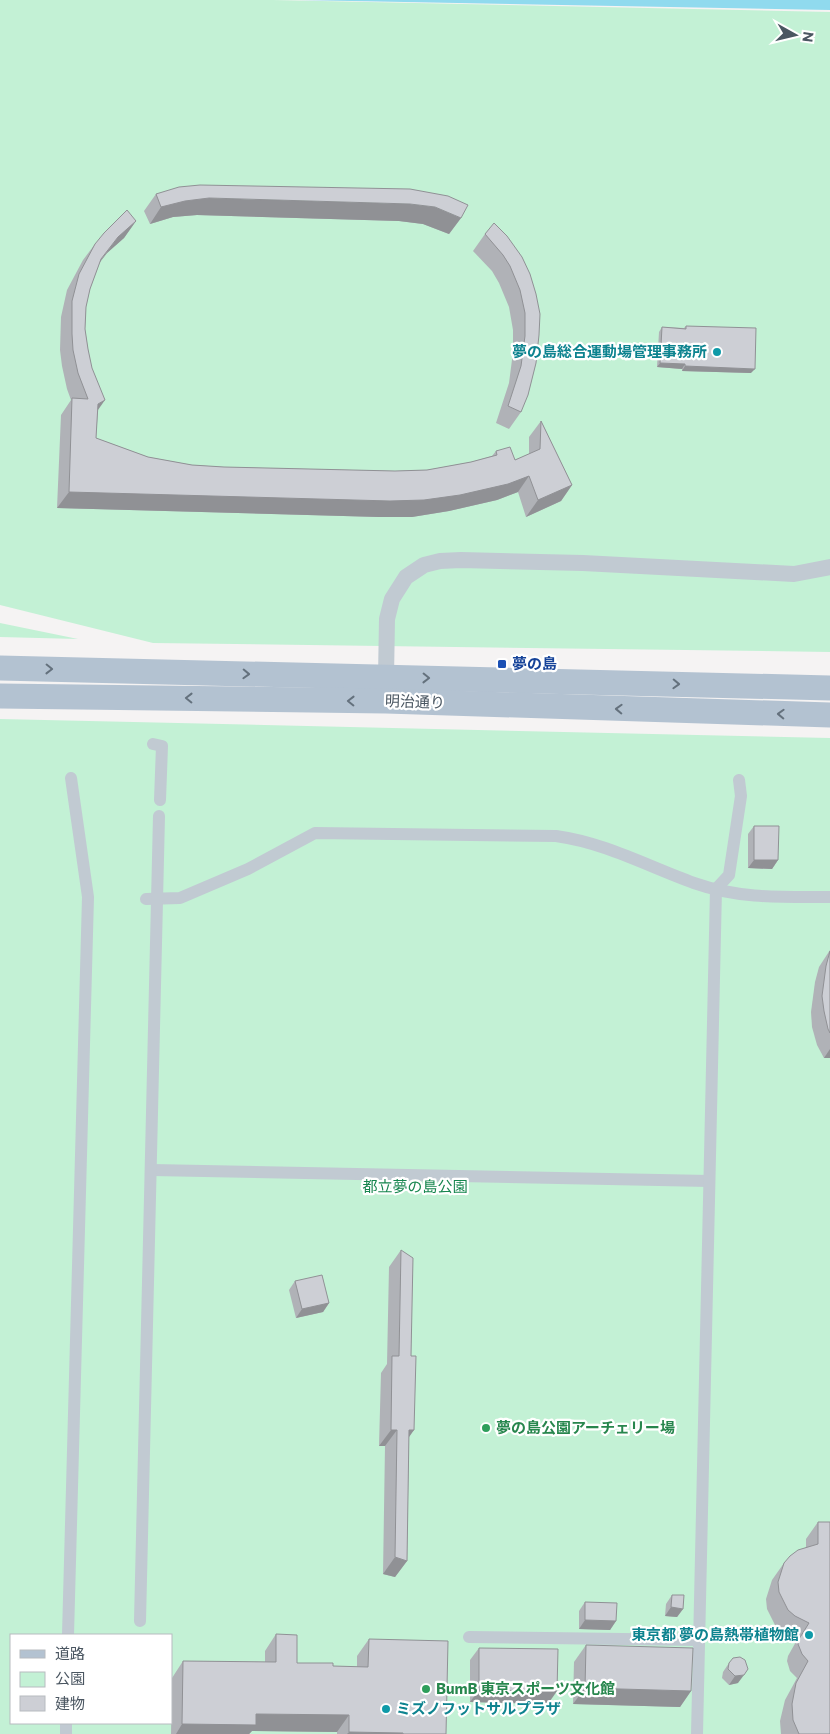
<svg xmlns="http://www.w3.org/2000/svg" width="830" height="1734" viewBox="0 0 830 1734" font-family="Commissioner,'Noto Sans JP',sans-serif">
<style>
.green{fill:#c3f1d5;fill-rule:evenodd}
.water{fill:#90daee}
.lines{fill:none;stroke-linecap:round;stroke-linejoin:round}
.pedestrian{stroke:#c1cad2;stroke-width:12}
.minor{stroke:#c1cad2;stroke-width:16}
.primary{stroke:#b3c2d1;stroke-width:25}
.wall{fill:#b0b2b7}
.shaded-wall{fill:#909195}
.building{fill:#cdcfd5;stroke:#909195}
.oneway{stroke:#64717d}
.culture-dot{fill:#0f9aa8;stroke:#fff;stroke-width:2}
.transit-dot{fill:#1a4fb4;stroke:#fff;stroke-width:2}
.leisure-dot{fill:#2e9e5b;stroke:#fff;stroke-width:2}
.labels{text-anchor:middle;stroke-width:4.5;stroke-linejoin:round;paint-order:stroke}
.culture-label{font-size:15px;font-weight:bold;fill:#0d838f;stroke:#fff;text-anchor:end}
.transit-label{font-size:15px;font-weight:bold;fill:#164399;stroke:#fff;text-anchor:start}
.street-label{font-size:15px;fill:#4a5661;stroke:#fff}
.park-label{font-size:15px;fill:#17864f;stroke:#fff}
.leisure-label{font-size:15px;font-weight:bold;fill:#27864d;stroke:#fff;text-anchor:start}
</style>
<rect width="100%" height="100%" fill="#f5f3f3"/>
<g class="green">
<polygon points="0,0 273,0 830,12 830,652 153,643 0,605"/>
<polygon points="0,623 78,639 0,637"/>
<path d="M0,719L830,738V1734H0ZM11,1635H171V1723H11Z"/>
</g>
<polygon class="water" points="299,0 830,0 830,10"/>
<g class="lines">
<g class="pedestrian">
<polyline points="153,744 162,746 160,800"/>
<path d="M146,899L180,898L248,869L315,833L556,836C606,843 647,866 694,883C739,899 783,897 830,897"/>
<polyline points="152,1170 709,1181"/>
<polyline points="140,1621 159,816"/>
<polyline points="68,1635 88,897 71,778"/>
<polyline points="469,1637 699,1640"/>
<polyline points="66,1734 66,1723"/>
<polyline points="697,1734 716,889 729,875 741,796 739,780"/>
</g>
<polyline class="minor" points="386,677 387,619 392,599 406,577 424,565 440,561 461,560 583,563 794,574 830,567"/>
<g class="primary">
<polyline points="0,668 830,688"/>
<polyline points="0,696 386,701 830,715"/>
</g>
</g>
<g class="wall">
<polygon points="156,194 461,218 449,234 423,224 399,221 197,215 173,217 150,224 144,211"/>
<polygon points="136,221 124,238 107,253 100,262 90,289 86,307 85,329 88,349 98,410 96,438 148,457 192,465 224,467 395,471 427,470 471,462 492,456 496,451 515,460 529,454 529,437 541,421 572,485 561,501 526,517 518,492 497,500 449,511 412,517 379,517 57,508 61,415 71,400 67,389 62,366 60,350 61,317 67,290 83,260 95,244"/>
<polygon points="485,234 530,274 521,412 509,429 496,423 509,383 513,352 513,330 509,307 499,283 492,271 473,251"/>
<polygon points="686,326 751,373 682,371 682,369 657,367 659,332 662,327 684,328"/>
<polygon points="754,826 778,860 772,869 748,868 748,834"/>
<polygon points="830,950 830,1058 824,1058 817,1045 812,1027 811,1012 815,982 819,967"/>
<polygon points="401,1250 411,1356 414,1430 409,1436 407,1561 395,1577 383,1574 385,1446 379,1446 381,1373 387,1364 389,1267"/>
<polygon points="295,1281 329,1303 323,1312 296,1318 289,1290"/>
<polygon points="818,1522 830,1734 781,1734 780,1721 785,1700 797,1678 790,1671 787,1661 788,1656 797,1640 783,1633 776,1627 767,1609 766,1599 772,1580 784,1563 806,1547 806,1539"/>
<polygon points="672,1595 683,1609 677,1617 665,1616 666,1604"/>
<polygon points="585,1602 616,1621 610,1630 579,1629 579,1611"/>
<polygon points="276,1634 297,1663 333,1666 357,1667 357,1656 369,1639 446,1734 337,1734 337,1732 252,1731 249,1734 171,1734 172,1678 183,1661 265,1662 265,1651"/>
<polygon points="586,1645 691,1691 680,1707 573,1704 574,1662"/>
<polygon points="479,1648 548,1704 470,1702 470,1660"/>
<polygon points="729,1663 738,1683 729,1685 722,1678 723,1672"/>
</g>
<g class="shaded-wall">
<polygon points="209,198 410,204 435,207 461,218 449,234 423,224 399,221 197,215 173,217 150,224 161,207 185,201"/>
<polygon points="136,221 124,238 107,253 90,275 118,237"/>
<polygon points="660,363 685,364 682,369 657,367"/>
<polygon points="685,366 755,369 751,373 682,371"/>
<polygon points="105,400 93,417 98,404"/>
<polygon points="529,476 518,492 497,500 449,511 412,517 379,517 57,508 69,492"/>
<polygon points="572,485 561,501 526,517 538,500"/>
<polygon points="754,860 778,860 772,869 748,868"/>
<polygon points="830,1049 830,1058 824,1058"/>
<polygon points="329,1303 323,1312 296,1318 302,1309"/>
<polygon points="391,1430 397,1430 385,1446 379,1446"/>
<polygon points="409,1430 414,1430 402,1447"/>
<polygon points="395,1557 407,1561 395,1577 383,1574"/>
<polygon points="671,1607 683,1609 677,1617 665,1616"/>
<polygon points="585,1620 616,1621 610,1630 579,1629"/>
<polygon points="744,1675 738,1683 729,1685 735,1676"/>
<polygon points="585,1688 691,1691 680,1707 573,1704"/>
<polygon points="479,1690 557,1691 548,1704 470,1702"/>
<polygon points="256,1714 349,1715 337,1732 252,1731 249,1734 176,1734 182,1724"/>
<polygon points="349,1732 403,1733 402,1734 347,1734"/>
</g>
<g class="building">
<polygon points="200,185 410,189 448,196 468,205 461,218 435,207 410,204 209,198 185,201 161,207 156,194 179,187"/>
<polygon points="127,210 136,221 118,237 101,259 90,289 86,307 85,329 88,349 92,368 105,400 98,404 96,438 148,457 192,465 224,467 395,471 427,470 471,462 497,455 496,451 510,447 515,460 540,449 541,421 572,485 538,500 529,476 508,484 460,495 424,500 390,501 69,492 72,398 88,399 78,373 73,350 72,334 72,301 79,274 95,244 104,233"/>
<polygon points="494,223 507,236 522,257 530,274 536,294 540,314 539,335 536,363 528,395 521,412 508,406 521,366 525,336 525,313 520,290 510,266 503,255 485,234"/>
<polygon points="686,326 756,328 755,369 685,366 685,364 660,363 662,327 686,329"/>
<polygon points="754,826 779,826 778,860 754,860"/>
<polygon points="830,951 830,1033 828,1029 824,1011 822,996 826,966"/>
<polygon points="401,1250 413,1258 411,1356 416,1356 414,1430 409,1430 407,1561 395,1557 397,1430 391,1430 392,1356 399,1356"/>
<polygon points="322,1275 329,1303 302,1309 295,1281"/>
<polygon points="818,1522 830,1522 830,1734 799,1734 793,1720 792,1704 796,1683 808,1661 802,1654 798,1644 799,1639 809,1623 795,1616 788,1610 779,1592 778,1582 784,1563 790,1556 798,1550 818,1544"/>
<polygon points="672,1595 684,1595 683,1609 671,1607"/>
<polygon points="585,1602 617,1603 616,1621 585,1620"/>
<polygon points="276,1634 297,1635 297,1663 333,1663 333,1666 368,1667 369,1639 448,1641 446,1734 403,1734 403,1733 349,1732 349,1715 256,1714 256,1725 182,1724 183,1661 276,1662"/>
<polygon points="586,1645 693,1648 691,1691 585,1688"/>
<polygon points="479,1648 558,1649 557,1691 479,1690"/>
<polygon points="740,1657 745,1660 748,1669 744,1675 735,1676 728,1669 729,1663 733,1658"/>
</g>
<defs><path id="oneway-chevron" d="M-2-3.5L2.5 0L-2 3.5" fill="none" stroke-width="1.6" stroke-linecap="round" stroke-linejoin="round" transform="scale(1.25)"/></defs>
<g class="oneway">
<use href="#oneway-chevron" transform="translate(49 669) rotate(1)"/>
<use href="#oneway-chevron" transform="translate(246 674) rotate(2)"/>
<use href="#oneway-chevron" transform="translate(426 678) rotate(1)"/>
<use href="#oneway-chevron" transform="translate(676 684) rotate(2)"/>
<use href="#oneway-chevron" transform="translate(189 698) rotate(-179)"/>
<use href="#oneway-chevron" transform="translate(351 701) rotate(-179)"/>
<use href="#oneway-chevron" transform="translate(619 709) rotate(-178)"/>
<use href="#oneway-chevron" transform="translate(781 714) rotate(-178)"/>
</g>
<g class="culture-dot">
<circle cx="717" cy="352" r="5"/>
<circle cx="809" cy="1635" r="5"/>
<circle cx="386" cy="1709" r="5"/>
</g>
<rect class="transit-dot" x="497" y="659" width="10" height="10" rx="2.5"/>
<g class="leisure-dot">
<circle cx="486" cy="1428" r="5"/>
<circle cx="426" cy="1689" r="5"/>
</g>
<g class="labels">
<g class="culture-label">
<text x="707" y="357">夢の島総合運動場管理事務所</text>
<text x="799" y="1640">東京都 夢の島熱帯植物館</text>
<text x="396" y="1714" text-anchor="start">ミズノフットサルプラザ</text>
</g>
<g class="transit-label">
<text x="512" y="669">夢の島</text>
</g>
<g class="street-label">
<text transform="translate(415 702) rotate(2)" y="5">明治通り</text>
</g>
<g class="park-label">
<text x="415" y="1192">都立夢の島公園</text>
</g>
<g class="leisure-label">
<text x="496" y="1433">夢の島公園アーチェリー場</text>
<text x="436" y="1694">BumB 東京スポーツ文化館</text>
</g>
</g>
<rect x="10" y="1634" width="162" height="90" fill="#ffffff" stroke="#b7bbc0"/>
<rect x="20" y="1650" width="25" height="8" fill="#b3c2d1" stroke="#b7bbc0"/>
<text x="55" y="1659" font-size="15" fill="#4a5661">道路</text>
<rect x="20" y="1672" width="25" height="15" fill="#c3f1d5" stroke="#b7bbc0"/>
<text x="55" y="1684" font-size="15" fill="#4a5661">公園</text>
<rect x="20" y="1696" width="25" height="15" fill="#cdcfd5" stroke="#b7bbc0"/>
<text x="55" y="1709" font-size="15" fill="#4a5661">建物</text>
<g transform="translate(795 35) rotate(98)" stroke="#ffffff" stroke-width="4" paint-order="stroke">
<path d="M0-4L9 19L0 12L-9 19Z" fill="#4a5661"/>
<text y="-8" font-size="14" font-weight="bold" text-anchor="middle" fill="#4a5661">N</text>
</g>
</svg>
